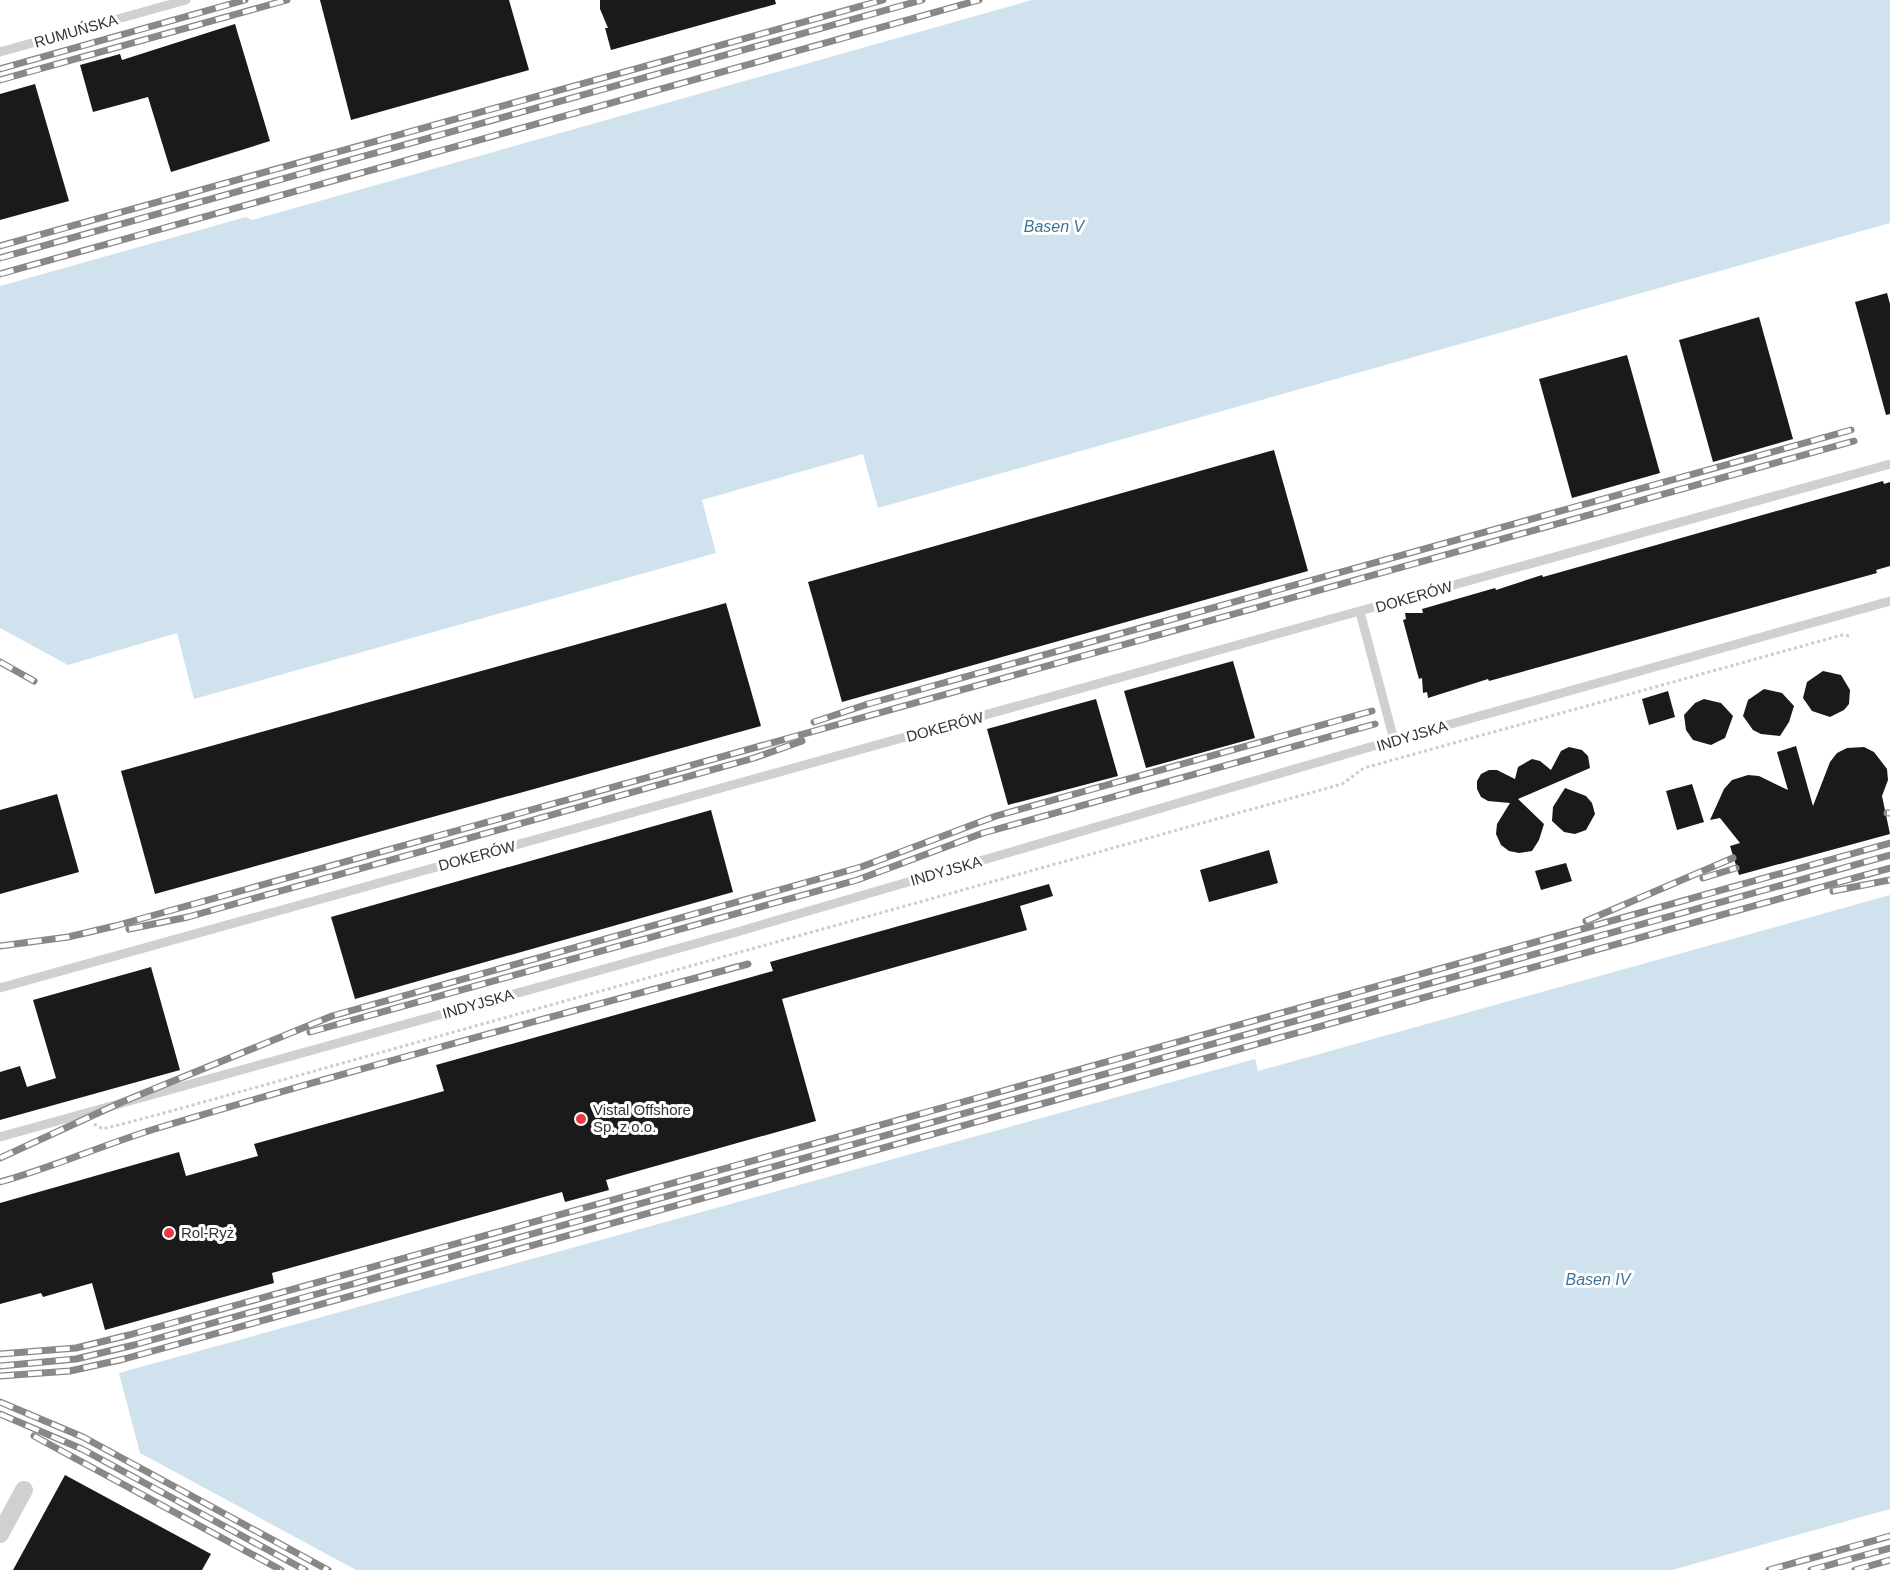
<svg xmlns="http://www.w3.org/2000/svg" width="1890" height="1570" viewBox="0 0 1890 1570" font-family="Arial,sans-serif">
<style>
.water{fill:#cfe2ee}
.building{fill:#1a1a1a}
.lines{fill:none;stroke-linecap:round;stroke-linejoin:round}
.path{stroke:#cdcdcd;stroke-width:3;stroke-dasharray:3 3;stroke-linecap:butt}
.service{stroke:#d0d0d0;stroke-width:9}
.minor{stroke:#d0d0d0;stroke-width:18}
.rail-casing{stroke:#888;stroke-width:7}
.rail{stroke:#fff;stroke-width:4.5;stroke-dasharray:14;stroke-linecap:butt}
.poi-dot{fill:#e63946;stroke:#fff;stroke-width:2}
.labels{text-anchor:middle;stroke-width:6;stroke-linejoin:round;paint-order:stroke}
.street-label{font-size:15px;fill:#333;stroke:#fff}
.poi-label{font-size:15px;fill:#333;stroke:#fff;text-anchor:start}
.water-label{font-size:16px;font-style:italic;fill:#3f7597;stroke:#fff}
</style>
<rect width="100%" height="100%" fill="#fff"/>
<g class="water">
<polygon points="1032,0 1890,0 1890,223 878,508 863,454 702,500 716,553 194,699 177,633 68,665 0,628 0,286 246,217 252,220"/>
<polygon points="1890,895 1890,1509 1672,1570 356,1570 140,1453 119,1373 1255,1059 1258,1071"/>
</g>
<g class="building">
<polygon points="320,0 509,0 529,70 351,120"/>
<polygon points="600,0 775,0 776,4 611,50 605,28 608,28 600,9"/>
<polygon points="235,24 270,141 171,172 148,97 93,112 80,65 120,54 122,60"/>
<polygon points="35,84 69,201 0,220 0,94"/>
<polygon points="1887,293 1890,304 1890,414 1886,415 1855,302"/>
<polygon points="1759,317 1793,439 1713,462 1679,340"/>
<polygon points="1627,355 1660,473 1572,498 1539,379"/>
<polygon points="1274,450 1308,571 842,702 808,582"/>
<polygon points="1883,481 1884,484 1890,482 1890,566 1876,570 1877,573 1489,681 1488,679 1428,698 1427,692 1423,693 1422,678 1419,679 1417,672 1403,620 1406,619 1405,613 1423,613 1422,609 1495,588 1496,590 1542,575 1543,577"/>
<polygon points="726,603 761,726 155,894 121,771"/>
<polygon points="1233,661 1255,738 1146,768 1124,691"/>
<polygon points="1823,671 1841,675 1850,690 1849,704 1844,710 1830,717 1812,711 1803,698 1807,682"/>
<polygon points="1764,689 1782,693 1794,706 1789,722 1780,736 1761,734 1753,730 1743,716 1748,700"/>
<polygon points="1668,691 1675,717 1649,725 1642,699"/>
<polygon points="1096,699 1118,776 1008,805 987,729"/>
<polygon points="1704,699 1721,703 1733,716 1725,738 1711,745 1693,740 1686,730 1684,715 1695,703"/>
<polygon points="1796,746 1813,806 1830,762 1837,753 1847,748 1864,747 1874,752 1887,769 1888,780 1882,796 1890,834 1739,875 1730,846 1740,843 1720,818 1710,820 1724,789 1732,780 1748,775 1759,776 1788,790 1777,752"/>
<polygon points="1569,747 1582,750 1588,756 1590,768 1518,799 1544,824 1539,840 1532,851 1519,853 1509,851 1501,845 1496,834 1497,824 1510,803 1488,801 1481,797 1477,789 1477,781 1481,774 1489,770 1497,770 1515,779 1518,767 1532,759 1540,761 1551,770 1561,751"/>
<polygon points="1692,784 1704,822 1677,830 1666,791"/>
<polygon points="1565,788 1586,796 1592,803 1595,814 1586,830 1575,834 1564,832 1552,821 1553,807"/>
<polygon points="57,794 79,872 0,894 0,810"/>
<polygon points="711,810 733,892 355,999 331,917"/>
<polygon points="1269,850 1278,883 1209,902 1200,870"/>
<polygon points="1566,863 1572,881 1541,890 1535,871"/>
<polygon points="1049,884 1053,896 1020,906 1027,930 782,999 816,1121 606,1180 609,1190 565,1202 562,1192 272,1273 274,1283 105,1330 92,1283 43,1297 41,1293 0,1304 0,1203 179,1152 186,1176 258,1156 254,1144 444,1091 436,1065 773,971 770,962"/>
<polygon points="151,967 180,1070 0,1120 0,1072 20,1066 27,1087 56,1078 33,1000"/>
<polygon points="65,1475 211,1554 202,1570 13,1570"/>
</g>
<g class="lines">
<polyline class="path" points="94,1124 103,1129 164,1113 1342,784 1364,768 1842,635 1850,636"/>
<g class="service">
<polyline points="0,52 186,0"/>
<polyline points="1360,612 1394,740"/>
<polyline points="0,988 1890,464"/>
<polyline points="0,1137 730,934 1394,740 1890,601"/>
</g>
<polyline class="minor" points="0,1534 24,1490"/>
<defs>
<g id="rail">
<polyline points="0,69 245,0"/>
<polyline points="0,80 287,0"/>
<polyline points="0,246 883,0"/>
<polyline points="0,258 922,0"/>
<polyline points="0,274 979,0"/>
<polyline points="0,662 34,681"/>
<polyline points="814,722 868,704 1851,430"/>
<polyline points="1887,813 1890,813"/>
<polyline points="1703,878 1736,868"/>
<polyline points="1833,891 1890,880"/>
<polyline points="1586,921 1733,858"/>
<polyline points="129,929 188,917 754,758 802,741"/>
<polyline points="0,946 68,937 115,926 1854,441"/>
<polyline points="310,1032 857,880 983,833 1375,724"/>
<polyline points="0,1158 122,1102 332,1016 861,867 996,816 1372,711"/>
<path d="M0,1182C54,1167 105,1144 158,1128C354,1069 551,1017 748,964"/>
<polyline points="0,1354 76,1348 129,1335 1890,843"/>
<polyline points="0,1366 76,1359 134,1345 1890,855"/>
<polyline points="0,1376 70,1371 124,1359 1890,868"/>
<polyline points="0,1402 83,1437 328,1570"/>
<polyline points="0,1414 82,1449 305,1570"/>
<polyline points="34,1436 281,1570"/>
<polyline points="1769,1570 1890,1536"/>
<polyline points="1811,1570 1890,1548"/>
<polyline points="1855,1570 1890,1560"/>
</g>
</defs>
<use href="#rail" class="rail-casing"/>
<use href="#rail" class="rail"/>
</g>
<g class="poi-dot">
<circle cx="581" cy="1119" r="6"/>
<circle cx="169" cy="1233" r="6"/>
</g>
<g class="labels">
<g class="street-label">
<text transform="translate(76 31) rotate(-16)" y="5">RUMUŃSKA</text>
<text transform="translate(1414 597) rotate(-16)" y="5">DOKERÓW</text>
<text transform="translate(945 727) rotate(-15)" y="5">DOKERÓW</text>
<text transform="translate(1412 736) rotate(-17)" y="5">INDYJSKA</text>
<text transform="translate(477 856) rotate(-15)" y="5">DOKERÓW</text>
<text transform="translate(946 871) rotate(-16)" y="5">INDYJSKA</text>
<text transform="translate(478 1004) rotate(-16)" y="5">INDYJSKA</text>
</g>
<g class="poi-label">
<text x="593" y="1115">Vistal Offshore<tspan x="593" dy="17">Sp. z o.o.</tspan></text>
<text x="181" y="1238">Rol-Ryż</text>
</g>
<g class="water-label">
<text x="1054" y="232">Basen V</text>
<text x="1598" y="1285">Basen IV</text>
</g>
</g>
</svg>
